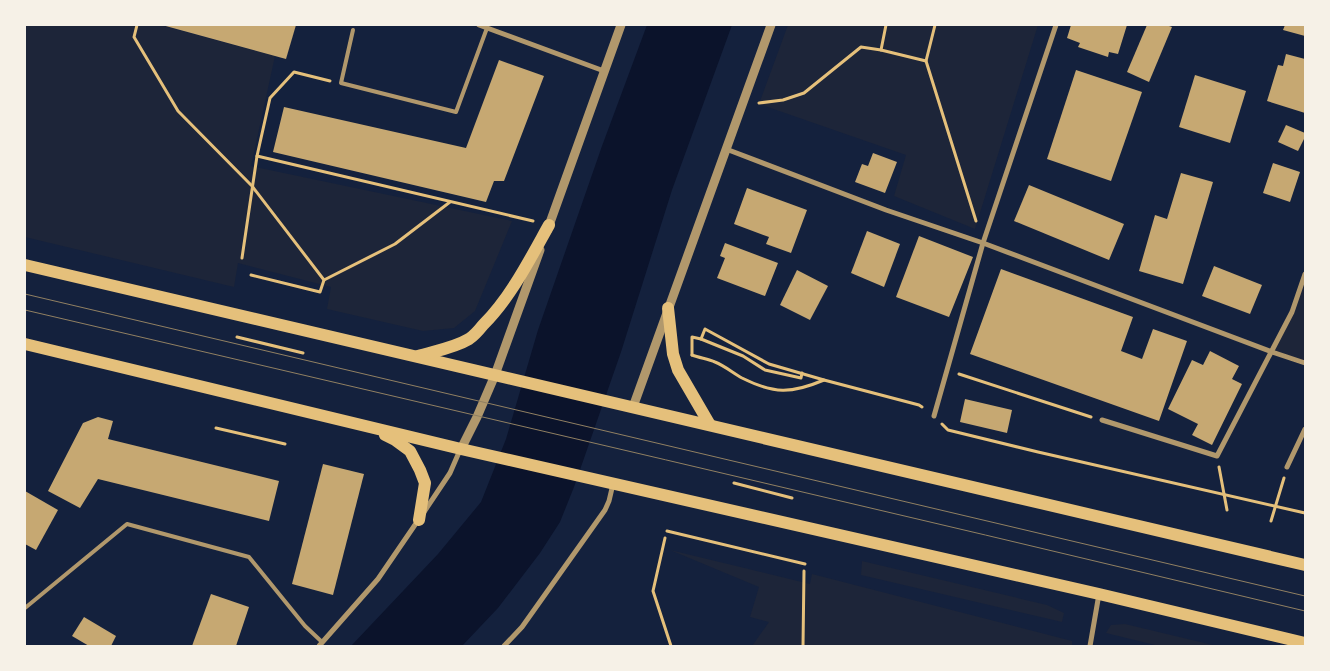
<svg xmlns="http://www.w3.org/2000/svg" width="1330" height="671" viewBox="0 0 1330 671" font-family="Montserrat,sans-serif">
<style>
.green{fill:#1d2539}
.water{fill:#0b132b}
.building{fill:#c6a872}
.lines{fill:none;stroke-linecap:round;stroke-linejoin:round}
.path{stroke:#e5c07b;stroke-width:3}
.service{stroke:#b1986c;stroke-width:4}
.minor{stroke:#b1986c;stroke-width:5}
.tertiary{stroke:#b1986c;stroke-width:9}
.primary{stroke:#e5c07b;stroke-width:12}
.tram{stroke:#918062;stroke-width:1}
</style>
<rect width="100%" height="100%" fill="#14213d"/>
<g class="green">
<polygon points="25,25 114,26 160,25 275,56 251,166 512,221 475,311 454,328 423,331 327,309 331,287 238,263 234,287 25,237"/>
<polygon points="788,25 1038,25 975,229 894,196 906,155 759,104"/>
<polygon points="1305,274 1305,363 1272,352 1292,312"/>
<polygon points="670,550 810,584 812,574 1072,641 1072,646 752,646 769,622 750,617 759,587"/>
<polygon points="862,561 1047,605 1064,613 1062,622 861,575"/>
<polygon points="1125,624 1217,646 1159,646 1106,633 1111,625"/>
</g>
<polygon class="water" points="647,25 732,25 672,190 621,352 574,487 560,522 540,553 498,608 462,646 351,646 438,554 481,502 506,439 538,330 602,146"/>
<g class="building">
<polygon points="162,25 296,25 286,59"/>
<polygon points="1071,25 1127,25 1118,54 1109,52 1108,57 1078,47 1080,43 1067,38"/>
<polygon points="1147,25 1166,25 1172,27 1149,82 1127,72"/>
<polygon points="1285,25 1305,25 1305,36 1283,30"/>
<polygon points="1286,54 1305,59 1305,113 1267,101 1278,65 1283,66"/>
<polygon points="499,60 544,76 504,181 494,181 486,202 273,152 284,107 466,148"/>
<polygon points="1076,70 1142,92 1111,181 1047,159"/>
<polygon points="1195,75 1246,91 1230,143 1179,127"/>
<polygon points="1286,125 1305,133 1305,137 1298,151 1278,142"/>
<polygon points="873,153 897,162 885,193 855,182 862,164 868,166"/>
<polygon points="1273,163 1300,172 1290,202 1263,193"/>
<polygon points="1181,173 1213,182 1183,284 1139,271 1155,215 1167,219"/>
<polygon points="1029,185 1124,224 1109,260 1014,221"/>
<polygon points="747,188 807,210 791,253 766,244 769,237 734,224"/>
<polygon points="867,231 900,244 884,287 851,273"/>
<polygon points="919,236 973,257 949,317 896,297"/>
<polygon points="725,243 778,263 765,296 717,278 725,258 720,256"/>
<polygon points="1214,266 1262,285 1250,314 1202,296"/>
<polygon points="1001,269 1133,317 1121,351 1142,359 1153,329 1187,341 1159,421 970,354"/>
<polygon points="797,270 828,286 810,320 780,305"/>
<polygon points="1210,351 1239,366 1232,379 1242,384 1212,445 1192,435 1198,424 1168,409 1192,360 1203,365"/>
<polygon points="965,399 1012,410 1007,433 960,422"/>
<polygon points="98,417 113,421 108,439 279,481 269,521 98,479 80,508 48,491 83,423"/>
<polygon points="323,464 364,474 333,595 292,584"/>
<polygon points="25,491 58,510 36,550 25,544"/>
<polygon points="211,594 249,607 236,646 192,646"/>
<polygon points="84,617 116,636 111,646 89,646 72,636"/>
</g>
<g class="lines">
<g class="path">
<polyline points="137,25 134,37 178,111 252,186 324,280 320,292 251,275"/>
<polyline points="881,50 886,25"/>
<polyline points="926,61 976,221"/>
<polyline points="759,103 783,100 804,93 861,47 881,50 926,61 935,25"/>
<polyline points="257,156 533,221"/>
<polyline points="242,258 257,156 270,98 294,72 330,81"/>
<polyline points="324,280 395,244 450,202"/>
<polyline points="237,337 303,353"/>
<polyline points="701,339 743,356 765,370 801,378 802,373"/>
<polyline points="692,355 692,337 701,339 705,329 769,364 824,380 919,405 922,407"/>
<path d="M692,355C700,358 708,359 715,362C725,366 733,373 742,378C774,394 791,394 824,380"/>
<polyline points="959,374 1091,417"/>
<polyline points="942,424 948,430 1038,452 1305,513"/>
<polyline points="216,428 285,444"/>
<polyline points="1219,467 1227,510"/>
<polyline points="734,483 792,498"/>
<polyline points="1271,521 1284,478"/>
<polyline points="667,531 805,564"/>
<polyline points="665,538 653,591 671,646"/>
<polyline points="803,646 804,571"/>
</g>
<g class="service">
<polyline points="353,30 341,83 456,112 487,28"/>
<polyline points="25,608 127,524 249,557 305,626 322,642"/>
</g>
<g class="minor">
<polyline points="479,25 604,71"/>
<polyline points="726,149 886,210 983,243 1272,352 1305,363"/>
<polyline points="934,416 983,243 1056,25"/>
<polyline points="1102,420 1217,456 1292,312 1305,274"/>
<polyline points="1287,467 1305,429"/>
<polyline points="424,512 450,473 460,450"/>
<polyline points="319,646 378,579 419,519"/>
<polyline points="504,646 522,627 605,510 609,501 613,484"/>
<polyline points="1090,646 1099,594"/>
</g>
<g class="tertiary">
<polyline points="547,231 621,25"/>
<polyline points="633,407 771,25"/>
<polyline points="461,449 477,417 495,375 540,250"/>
</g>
<g class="primary">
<polyline points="25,265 1305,565"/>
<polyline points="668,308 673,354 678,370 710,425"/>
<polyline points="25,344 461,449 1099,594 1305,643"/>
<path d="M418,356C435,351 454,348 469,339C475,335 479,330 483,325C511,297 530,259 549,225"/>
<polyline points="385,435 395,440 410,451 420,470 425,483 419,520"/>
</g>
<g class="tram">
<polyline points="25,294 1305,596"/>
<path d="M25,310C452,410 879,509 1305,611"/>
</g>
</g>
<rect width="1330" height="671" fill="none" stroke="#f6f1e7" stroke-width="52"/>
</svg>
